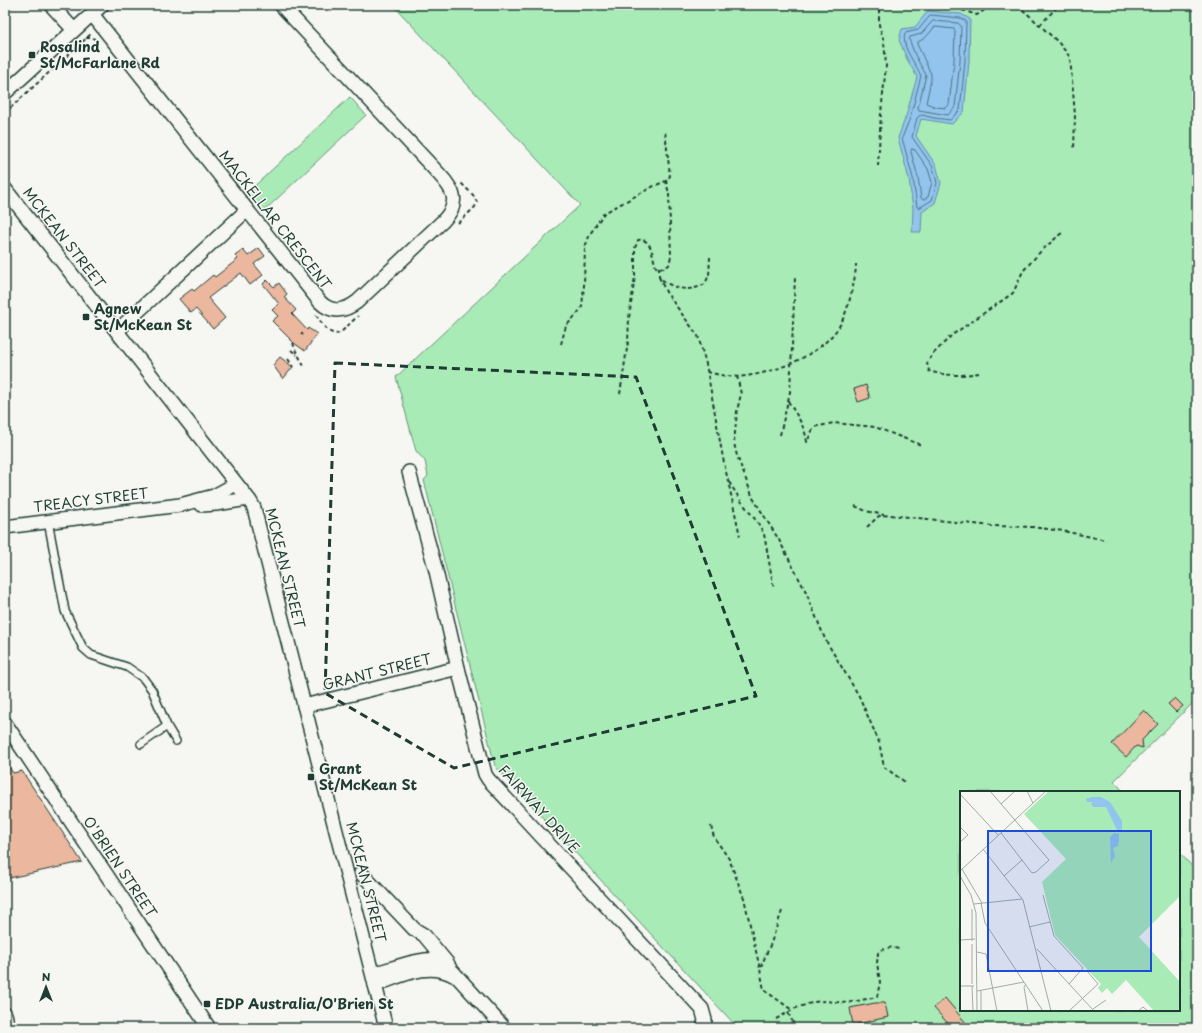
<svg xmlns="http://www.w3.org/2000/svg" width="1202" height="1033" viewBox="0 0 1202 1033" font-family="'Playpen Sans',sans-serif">
<style>
.green{fill:#a9ebb6;stroke:#649475}
.water{fill:#92c4ee;stroke:#648ea4}
.lines{fill:none;stroke-linecap:round;stroke-linejoin:round}
.shore{stroke:#4d737e;stroke-width:1}
.building{fill:#ecb79f;stroke:#1f3d34}
.service-casing{stroke:#1f3d34;stroke-width:10}
.minor-casing{stroke:#1f3d34;stroke-width:16}
.path{stroke:#1f3d34;stroke-width:2;stroke-dasharray:4 3;stroke-linecap:butt}
.service{stroke:#f6f6f2;stroke-width:7}
.minor{stroke:#f6f6f2;stroke-width:13}
.marked{fill:none;stroke:#1f3d34;stroke-width:3;stroke-dasharray:8 5;stroke-linejoin:round}
.poi-dot{fill:#1f3d34;stroke:#f6f6f2;stroke-width:1.5}
.labels{text-anchor:middle;stroke-width:3;stroke-linejoin:round;paint-order:stroke}
.poi-label{font-size:14px;font-weight:bold;fill:#1f3d34;stroke:#f6f6f2;text-anchor:start}
.street-label{font-size:14px;fill:#1f3d34;stroke:#f6f6f2}
.inset-road{fill:none;stroke:#a0aca6;stroke-width:1}
.view{fill:#1d4ed8;fill-opacity:0.15;stroke:#1d4ed8;stroke-width:2}
.inset-edge{fill:none;stroke:#1f3d34;stroke-width:2}
</style>
<rect width="100%" height="100%" fill="#f6f6f2"/>
<filter id="ink" filterUnits="userSpaceOnUse"><feTurbulence type="fractalNoise" baseFrequency=".025" numOctaves="2"/><feDisplacementMap in="SourceGraphic" scale="8" xChannelSelector="R" yChannelSelector="G"/><feConvolveMatrix kernelMatrix="1 2 1 2 8 2 1 2 1" color-interpolation-filters="sRGB"/></filter>
<g filter="url(#ink)">
<g class="green">
<polygon points="393,5 1197,5 1197,699 1114,781 1124,792 961,792 961,1010 1179,1010 1179,852 1197,872 1197,1028 738,1028 495,766 424,480 428,476 425,461 416,451 396,377 580,205"/>
<polygon points="350,97 366,115 263,212 247,193"/>
</g>
<polygon class="water" points="928,11 961,14 970,19 969,62 964,112 952,124 921,119 916,136 936,165 941,183 935,203 922,212 921,232 912,232 913,209 909,179 898,138 906,116 917,77 907,59 899,40 902,29 915,27"/>
<g class="lines">
<g class="shore">
<path d="M931,15L960,18L966,21L965,61L960,110L950,120L934,118L922,115L919,116L917,118L912,137L933,167L937,183L932,200L919,208L917,207L913,178L902,138L910,118L921,76C916,63 901,48 905,33L918,30Z"/>
<polygon points="933,21 958,23 961,26 960,61 955,107 948,115 919,110 918,108 926,75 915,55 909,39 910,37 921,34"/>
<polygon points="935,27 954,29 955,30 954,61 949,105 946,108 936,107 926,103 931,80 931,74 917,44 918,42 925,38"/>
<polygon points="912,149 915,150 928,169 932,182 928,197 923,200 921,198 918,177 911,152"/>
</g>
</g>
<g class="building">
<polygon points="259,248 265,256 254,264 263,275 250,285 241,273 208,298 225,318 213,329 196,309 191,313 179,299 192,289 194,291 213,275 215,277 238,259 235,256 243,250 248,256"/>
<polygon points="267,280 274,287 279,283 287,294 284,297 296,310 292,314 307,330 308,328 317,334 305,351 294,343 272,321 278,316 272,310 279,304 263,284"/>
<polygon points="280,357 293,367 283,379 273,365"/>
<polygon points="866,385 870,398 858,402 854,389"/>
<polygon points="1175,698 1183,706 1176,712 1168,704"/>
<polygon points="1144,710 1158,724 1142,740 1143,748 1136,746 1126,757 1112,744"/>
<polygon points="5,761 13,773 22,771 82,862 5,879"/>
<polygon points="945,998 966,1023 961,1028 952,1028 934,1008"/>
<polygon points="875,1003 885,1003 888,1017 853,1025 850,1008"/>
</g>
<g class="lines">
<defs>
<g id="service">
<polyline points="48,521 65,611 83,648 91,655 127,667 143,678 152,690 167,726 176,741"/>
<polyline points="141,744 167,726"/>
</g>
<g id="minor">
<polyline points="51,5 74,30"/>
<path d="M92,14L320,302C332,314 345,311 357,302L443,221C460,203 455,191 439,174L281,5"/>
<polyline points="5,93 102,5"/>
<polyline points="5,189 250,501 254,508 386,1028"/>
<polyline points="117,331 247,210"/>
<polyline points="409,472 436,571 458,668 485,774 488,779 702,1009 705,1020 703,1028"/>
<polyline points="202,505 216,504 248,499"/>
<polyline points="5,527 180,505 214,496 236,484"/>
<polyline points="304,706 458,668"/>
<polyline points="5,723 209,1028"/>
<polyline points="361,873 414,929 424,935 448,964"/>
<path d="M373,974C391,969 425,955 443,961L504,1028"/>
<path d="M375,985C401,976 429,960 455,976"/>
<polyline points="5,1014 8,1028"/>
</g>
</defs>
<use href="#service" class="service-casing"/>
<use href="#minor" class="minor-casing"/>
<g class="path">
<polyline points="949,5 952,7 977,15 992,5"/>
<polyline points="1017,5 1031,17 1058,42 1070,57 1075,115 1074,150"/>
<polyline points="1040,25 1059,5"/>
<polyline points="86,38 93,38 96,40"/>
<polyline points="5,113 92,33"/>
<polyline points="878,166 881,113 886,66 884,41 879,25 879,5"/>
<polyline points="458,223 475,207 477,202 473,195 460,182"/>
<path d="M659,267V277C672,289 689,293 705,284L709,275L710,257"/>
<polyline points="659,277 666,292 698,336 706,364 723,458 740,536"/>
<path d="M316,315C322,323 329,337 340,333L358,316"/>
<polyline points="301,333 303,335"/>
<polyline points="293,343 295,349 305,368"/>
<polyline points="561,344 566,326 577,314 582,307 584,285 585,247 590,234 604,213 654,186 666,181 670,176 665,131"/>
<polyline points="291,350 297,355"/>
<polyline points="288,359 293,367"/>
<path d="M707,372C720,375 732,378 746,376C777,372 820,355 838,328C847,316 856,279 856,264"/>
<path d="M979,373C963,376 945,376 929,371L927,363L934,353L952,335L1013,293L1023,271L1041,251L1064,231"/>
<polyline points="737,376 741,394 737,411 734,443 737,456 753,498 779,540 806,592 825,639 859,696 879,742 884,767 905,782"/>
<path d="M620,394L628,342L629,318L635,276V248L638,240C653,238 652,257 656,267L664,268L669,265L671,256L669,194L666,181"/>
<path d="M788,401C796,414 805,426 807,442L814,427L834,423L875,427L921,445"/>
<polyline points="780,435 790,392 795,277"/>
<polyline points="729,482 741,501 758,523 764,534 774,589"/>
<polyline points="855,506 866,511 884,515"/>
<polyline points="867,527 879,516 890,515 993,526 1032,527 1063,531 1106,540"/>
<polyline points="711,826 714,837 729,859 744,898 760,969"/>
<polyline points="782,911 771,943 760,969 764,990 792,1010"/>
<polyline points="788,1013 796,1028"/>
<path d="M776,1019L796,1008L814,1002L825,1001L847,1003L877,997L880,982L877,963L878,953C886,947 892,946 901,950"/>
</g>
<use href="#service" class="service"/>
<use href="#minor" class="minor"/>
</g>
</g>
<path class="marked" d="M335,363L636,377L756,696L454,768L325,693Z"/>
<g class="poi-dot">
<rect x="28" y="51" width="8" height="8" rx="2"/>
<rect x="82" y="313" width="8" height="8" rx="2"/>
<rect x="307" y="773" width="8" height="8" rx="2"/>
<rect x="203" y="1000" width="8" height="8" rx="2"/>
</g>
<g class="labels">
<g class="poi-label">
<text x="40" y="52">Rosalind<tspan x="40" dy="16">St/McFarlane Rd</tspan></text>
<text x="94" y="314">Agnew<tspan x="94" dy="16">St/McKean St</tspan></text>
<text x="319" y="774">Grant<tspan x="319" dy="16">St/McKean St</tspan></text>
<text x="215" y="1009">EDP Australia/O'Brien St</text>
</g>
<g class="street-label">
<text transform="translate(275 220) rotate(52)" y="5">MACKELLAR CRESCENT</text>
<text transform="translate(64 238) rotate(52)" y="5">MCKEAN STREET</text>
<text transform="translate(91 500) rotate(-7)" y="5">TREACY STREET</text>
<text transform="translate(285 568) rotate(76)" y="5">MCKEAN STREET</text>
<text transform="translate(377 672) rotate(-14)" y="5">GRANT STREET</text>
<text transform="translate(539 809) rotate(48)" y="5">FAIRWAY DRIVE</text>
<text transform="translate(120 867) rotate(56)" y="5">O'BRIEN STREET</text>
<text transform="translate(366 882) rotate(76)" y="5">MCKEAN STREET</text>
</g>
</g>
<g transform="translate(960 791)">
<rect width="220" height="220" fill="#f6f6f2"/>
<path d="M89,0H220V105L179,146L220,191V220H194L166,189L152,203L147,197L142,202L138,197L141,193L95,144L82,91L106,68L64,23Z" fill="#a9ebb6"/>
<path d="M132,6H141L150,11L162,30V40L157,39L146,16H133L131,12L134,11H127L126,8ZM154,42L159,43V49L158,55L153,57L155,65L151,72L150,46Z" fill="#92c4ee"/>
<path class="inset-road" d="M30,0L89,69L76,81L72,82L41,42M67,0L73,12M0,3L38,44M41,13L55,0M0,36L8,44L0,51M23,58L63,109L91,220M2,78L22,112M0,80L86,0M0,85L11,104L16,122L17,220M44,85L62,69M83,104L94,145L123,177L109,193M21,112L25,132L83,220M14,113L62,108M69,136L90,131M0,149L15,148M12,150V118M12,153V193M77,158L134,220M17,161L26,163L37,220M66,193L64,196L68,220M0,195H14M12,195L13,220M21,199V220M17,200L64,191M133,218L146,209M109,220L138,193L127,180H123M178,220L183,216L188,220"/>
<path class="view" d="M28,40H191V180H28Z"/>
<rect width="220" height="220" class="inset-edge"/>
</g>
<rect width="1202" height="1033" fill="none" stroke="#f6f6f2" stroke-width="20"/>
<rect x="10" y="10" width="1182" height="1013" fill="none" stroke="#1f3d34" stroke-width="1.5" filter="url(#ink)"/>
<g transform="translate(46 987)" stroke="#f6f6f2" stroke-width="3" paint-order="stroke">
<path d="M0-3L7 15L0 10L-7 15Z" fill="#1f3d34"/>
<text y="-6" font-size="11" font-weight="bold" text-anchor="middle" fill="#1f3d34">N</text>
</g>
</svg>
